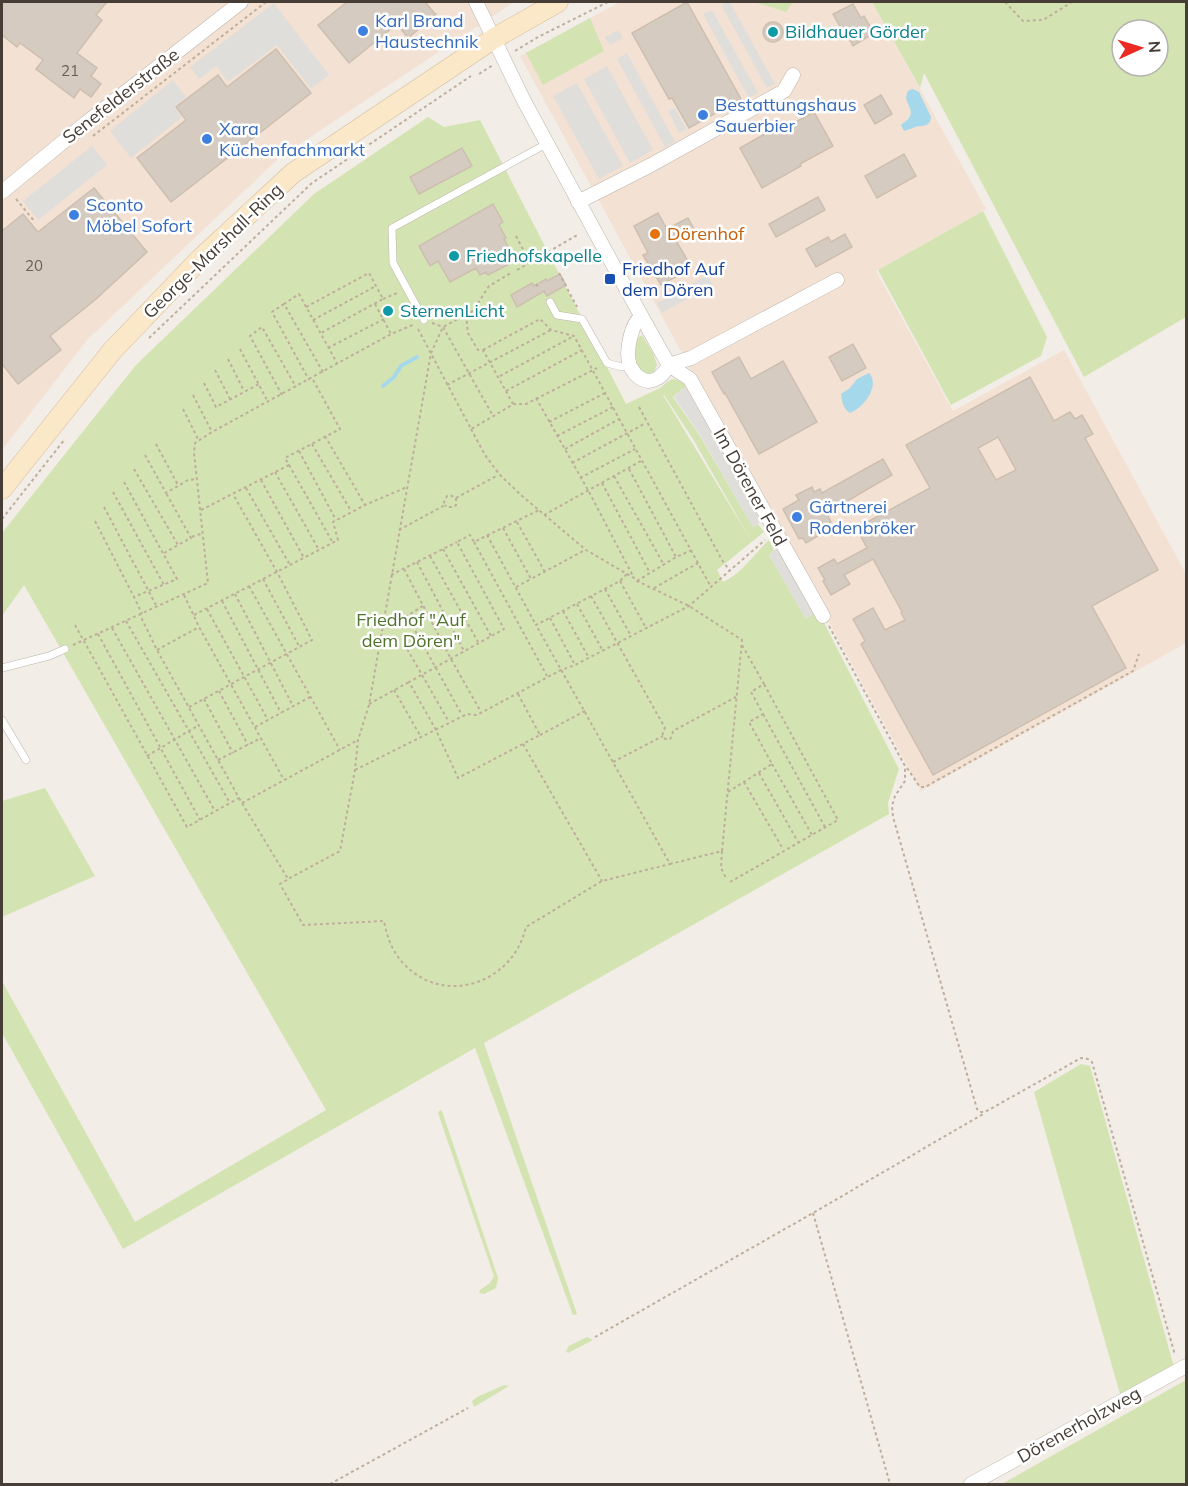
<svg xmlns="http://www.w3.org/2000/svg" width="1188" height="1486" viewBox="0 0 1188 1486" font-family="Mulish,sans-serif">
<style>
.commercial{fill:#f3e2d3}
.green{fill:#d3e4b2;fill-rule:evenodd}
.parking{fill:#e0dedb}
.water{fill:#a6d8eb}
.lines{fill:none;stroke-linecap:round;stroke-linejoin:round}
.stream{stroke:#a6d8eb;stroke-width:4}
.building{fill:#d6cbc0;stroke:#cdbfb0;stroke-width:1.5;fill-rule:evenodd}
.service-casing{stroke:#bdb4aa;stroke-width:8}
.minor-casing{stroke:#bdb4aa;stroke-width:15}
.secondary-casing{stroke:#d2bd9c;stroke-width:21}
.path{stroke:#beae9c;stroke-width:2;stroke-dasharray:3 3;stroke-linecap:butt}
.service{stroke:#fff;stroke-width:7}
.minor{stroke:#fff;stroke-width:14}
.secondary{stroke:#fbe8c8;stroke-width:20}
.shop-dot{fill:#3f7fe0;stroke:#fff;stroke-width:2}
.culture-dot{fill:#0f9aa8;stroke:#fff;stroke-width:2}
.food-dot{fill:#e8710a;stroke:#fff;stroke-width:2}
.transit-dot{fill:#1a4fb4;stroke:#fff;stroke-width:2}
.labels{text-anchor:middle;stroke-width:5;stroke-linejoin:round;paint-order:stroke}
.number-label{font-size:15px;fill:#696058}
.shop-label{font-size:18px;fill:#366cbe;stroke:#fff;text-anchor:start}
.culture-label{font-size:18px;fill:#0d838f;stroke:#fff;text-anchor:start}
.street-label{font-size:18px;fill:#453d36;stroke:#fff}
.food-label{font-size:18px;fill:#c56008;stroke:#fff;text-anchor:start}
.transit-label{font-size:18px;fill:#164399;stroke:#fff;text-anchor:start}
.park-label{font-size:18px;fill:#50732d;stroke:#fff}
</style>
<rect width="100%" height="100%" fill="#f2ede7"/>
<g class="commercial">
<polygon points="2,2 514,2 280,157 87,340 2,450"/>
<polygon points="620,2 872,2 986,209 876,271 953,411 1064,350 1186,574 1186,643 921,791 520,56"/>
</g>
<g class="green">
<polygon points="754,2 793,2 786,12"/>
<path d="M872,2H1186V317L1084,377L924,73L920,88ZM1122,30H1158V66H1122Z"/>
<polygon points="590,18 604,51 543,85 526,53"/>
<path d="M428,117L444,127L480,120L626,404L660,388L667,382L673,379L683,382L686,386L673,397L700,436L753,527L758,524L764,532L717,570L723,582C741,574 754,554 769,540L774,550L769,555L806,619L817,610L821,617L899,769L888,803L889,814L484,1043L577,1314L573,1315L475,1048L123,1249L2,1033V981L135,1222L326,1110L24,585L2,616V533L136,365L314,194ZM664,395L693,439L752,542L663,395Z"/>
<polygon points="983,211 1047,337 1041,356 951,405 878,270"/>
<polygon points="642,335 653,353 657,365 654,372 644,375 635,366 633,349 636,339"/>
<polygon points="45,788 95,876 2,917 2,801"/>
<polygon points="1081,1064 1090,1066 1174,1367 1120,1394 1034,1092"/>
<polygon points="440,1110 442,1111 498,1278 496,1288 484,1294 479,1293 480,1290 490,1283 494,1276 438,1113"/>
<polygon points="587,1337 593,1340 568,1353 566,1351 569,1346"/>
<polygon points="1186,1380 1186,1484 1002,1484"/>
<polygon points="504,1385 509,1386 474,1407 472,1401 477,1397"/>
</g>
<g class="parking">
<polygon points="727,2 730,2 775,84 767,88 721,5"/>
<polygon points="274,3 329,75 311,89 277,45 228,82 216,66 199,79 190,67"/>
<polygon points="712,10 758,93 749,98 703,14"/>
<polygon points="618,30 623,38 610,45 605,37"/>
<polygon points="627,53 675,142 665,147 617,59"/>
<polygon points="607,66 653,150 630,163 584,79"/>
<polygon points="173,80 186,97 174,107 182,117 131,158 110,131"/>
<polygon points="577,83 623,166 599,179 553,96"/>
<polygon points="675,108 686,129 679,133 668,111"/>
<polygon points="92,146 107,165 38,220 23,201"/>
<polygon points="707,275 713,285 662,313 657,303"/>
<polygon points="686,386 763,520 753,527 700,435 674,397"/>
<polygon points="780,545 817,610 806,619 769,555"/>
</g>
<g class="water">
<path d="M913,89L919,92L931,117C930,129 921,124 913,128C910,129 907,130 904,131L901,125C904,122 907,121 909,118C916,108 900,101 909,90Z"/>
<path d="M869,373C881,386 863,408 850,413C843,409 842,401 841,394L850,388L857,379Z"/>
</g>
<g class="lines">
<polyline class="stream" points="383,386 394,377 401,366 417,357"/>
</g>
<g class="building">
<polygon points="2,2 107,2 96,15 102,20 77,53 97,68 91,76 101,84 91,97 80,89 74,98 36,69 43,60 20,43 17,47 2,35"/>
<polygon points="347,2 425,2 436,15 408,38 397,24 349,63 318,25"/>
<polygon points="687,2 741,99 689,128 672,98 669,99 632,33"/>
<polygon points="853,4 861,18 864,16 874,33 853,46 844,29 842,30 833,14"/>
<circle cx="773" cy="32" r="10"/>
<polygon points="276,49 311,93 171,202 137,158 186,120 176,107 218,75 227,87"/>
<polygon points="881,95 892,114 875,124 864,105"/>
<polygon points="814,112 833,146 800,164 801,166 762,188 740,148 779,126 781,130"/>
<polygon points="462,148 472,166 419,194 410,177"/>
<polygon points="904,154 916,176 877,198 865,176"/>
<polygon points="94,188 147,252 95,300 50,336 61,350 18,384 2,364 2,231 23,214 38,232"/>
<polygon points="818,197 825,210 776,237 769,224"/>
<polygon points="493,204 503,222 499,225 506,238 504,239 512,254 509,255 513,262 488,275 486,272 480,275 476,268 450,282 438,261 430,266 419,246"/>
<polygon points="658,213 667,229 688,218 694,229 675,239 692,268 661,285 643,255 648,253 634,226"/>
<polygon points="845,234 852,247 816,267 806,249 828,237 831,242"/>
<polygon points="560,274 566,285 547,296 544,291 517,307 511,295 532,283 534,286 546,279 547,281"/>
<polygon points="853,344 866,368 842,381 829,357"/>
<polygon points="739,357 751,379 783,361 817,422 759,454 725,393 724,394 712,372"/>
<path d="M1030,377L1054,421L1070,412L1075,419L1082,415L1093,434L1085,438L1158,570L1092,606L1126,668L933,775L861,644L865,641L853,619L873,608L885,630L905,620L901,613L902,612L873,559L844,575L850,584L831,595L823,581L825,580L818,568L834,559L837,564L867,548L856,528L930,488L906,445ZM998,437L1016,470L996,480L978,448Z"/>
<polygon points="883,459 892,475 844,503 843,501 825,510 831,522 815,531 818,536 806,543 803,538 799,539 783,509 799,500 796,495 812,487 814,492 820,489 822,493"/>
</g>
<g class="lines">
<defs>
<g id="service">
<polyline points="550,302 557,315 582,319 607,363 622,367"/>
<polyline points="424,320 393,263 392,228 548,143"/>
<polyline points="2,668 49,656 65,649"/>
<polyline points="2,720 26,760"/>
</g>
<g id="minor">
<polyline points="476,2 524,101 618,274 662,353 669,365 690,379 823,616"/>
<polyline points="2,192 86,123 241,2"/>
<polyline points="578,202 651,165 784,91 793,75"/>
<path d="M641,317C631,324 625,353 630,366C630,367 635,373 635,374C649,388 662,378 669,365L691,358L837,280"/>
<polyline points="971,1484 1186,1366"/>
</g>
<polyline id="secondary" points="2,489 112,351 200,259 293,173 493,39 558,2"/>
</defs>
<use href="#service" class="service-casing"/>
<use href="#minor" class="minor-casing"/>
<use href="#secondary" class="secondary-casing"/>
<g class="path">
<polyline points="1005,2 1023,21 1043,20 1072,2"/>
<polyline points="515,51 538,37 608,2"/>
<polyline points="479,74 493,65"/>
<polyline points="93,136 266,2"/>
<polyline points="16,199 35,222"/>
<polyline points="516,236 530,263"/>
<polyline points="517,270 579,234"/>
<polyline points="559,273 577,307"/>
<polyline points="536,284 539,288"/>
<polyline points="383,299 397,293"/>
<polyline points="284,304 272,312 309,380"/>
<polyline points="375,304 391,334"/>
<polyline points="306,307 369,273 383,299 321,333"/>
<polyline points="466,315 468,333 478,350 483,350 513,404"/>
<polyline points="313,320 376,286"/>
<polyline points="432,323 443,327 493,416"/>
<polyline points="418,329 471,429 514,404 526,404 597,368"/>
<polyline points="149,338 312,183 471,76"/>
<polyline points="328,348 384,319"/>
<polyline points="240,349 268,402"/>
<polyline points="483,350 540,319 551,330 574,336 711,587"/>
<polyline points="228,359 244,391"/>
<polyline points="215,370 230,399"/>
<polyline points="323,372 284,304 299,294 337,363"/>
<polyline points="500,376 574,336"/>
<polyline points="204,383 216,407 259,384"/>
<polyline points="447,385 551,330"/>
<polyline points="506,391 582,350"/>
<polyline points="193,395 212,432"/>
<polyline points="282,395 250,336 262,327 296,387"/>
<polyline points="536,398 588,490 634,578"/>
<polyline points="639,407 722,560 730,571"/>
<polyline points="183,409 198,439"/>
<polyline points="549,422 605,393"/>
<polyline points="471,429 485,455 499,474 521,495 586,550 634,578 637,581 689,606 742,640 722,851 670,864 536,625 620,581 627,574"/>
<polyline points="325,436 365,505"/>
<polyline points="557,436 613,407"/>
<polyline points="156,444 178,485"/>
<polyline points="312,444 351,511"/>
<polyline points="565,449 619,419"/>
<polyline points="299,451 336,520"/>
<polyline points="145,455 166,493 188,480 197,479"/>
<polyline points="572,463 646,423"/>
<polyline points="289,465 333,543"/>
<polyline points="134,469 178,545 191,538 166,493"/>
<polyline points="629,469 676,557"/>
<polyline points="275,472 319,550"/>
<polyline points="614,476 664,565"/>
<polyline points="580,478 635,449"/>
<polyline points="261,480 304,558"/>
<polyline points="124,482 177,579 134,597 142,614"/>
<polyline points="602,483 650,573"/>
<polyline points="246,488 290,565"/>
<polyline points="113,492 164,585"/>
<polyline points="456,498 498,475"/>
<polyline points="104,507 157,607"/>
<polyline points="201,510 289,465 285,458 340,429 312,378"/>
<polyline points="544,515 641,461"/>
<polyline points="2,519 65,439"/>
<polyline points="95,521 134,597"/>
<polyline points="517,522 545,572"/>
<polyline points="503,528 531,579 585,550"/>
<polyline points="399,530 445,505 444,502 447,496 450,495 456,498 456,505 454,507 447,507 445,505"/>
<polyline points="487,535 536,625"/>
<polyline points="192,537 196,535 203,534"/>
<polyline points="474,542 547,676"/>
<polyline points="443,549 491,636"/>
<polyline points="164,553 178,545"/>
<polyline points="430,556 478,642"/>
<polyline points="417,562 464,651"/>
<polyline points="404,569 451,659 481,712"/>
<polyline points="391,575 457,542"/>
<polyline points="263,579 300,648"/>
<polyline points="620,581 646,628"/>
<polyline points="637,581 676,557 692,550"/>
<polyline points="249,586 340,750"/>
<polyline points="516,587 531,579"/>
<polyline points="654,588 698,563"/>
<polyline points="605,589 631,636"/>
<polyline points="235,594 293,706"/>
<polyline points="184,595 199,627 284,780"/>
<path d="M591,596L665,728C662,733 662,735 665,739H670L672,736L673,731L736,697"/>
<polyline points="222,601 281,713"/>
<polyline points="577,604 603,651"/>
<polyline points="423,606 407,616 462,715"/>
<polyline points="207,609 268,720"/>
<polyline points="563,611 589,658"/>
<polyline points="194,615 338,540 333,522 365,505 407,487"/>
<polyline points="550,618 575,665"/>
<polyline points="126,621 230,803"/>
<polyline points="75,625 187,827 239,798 157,650 140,615"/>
<polyline points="829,626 905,766 905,781 895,796 892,806 893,817 977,1109 980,1112 985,1112 1081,1058 1088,1059 1092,1062 1175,1355"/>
<polyline points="112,628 215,811"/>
<polyline points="98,634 200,820"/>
<polyline points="420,640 406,647 449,722"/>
<polyline points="73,645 208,583 194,453 195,443 212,432 391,334 415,324"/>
<polyline points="157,650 199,627"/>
<polyline points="394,690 421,737"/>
<polyline points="219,691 248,745"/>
<polyline points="518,694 540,735 458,778 436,730 409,682 504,629 457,542 470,535 474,542 539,510"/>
<polyline points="204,699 233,753"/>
<polyline points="369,704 409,682"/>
<polyline points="189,707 312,640 277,572 233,494"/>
<polyline points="763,714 825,827"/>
<polyline points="255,727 310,697"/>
<polyline points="540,735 585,711"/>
<polyline points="523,744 602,881"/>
<polyline points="147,756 199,725"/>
<polyline points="218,760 261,738"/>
<polyline points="613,762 663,736"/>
<polyline points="772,764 812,835"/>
<polyline points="907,768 920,787 925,787 1133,671 1139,654"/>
<polyline points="355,770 467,714 477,715 561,670 575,665 689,606 765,540"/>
<polyline points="759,773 798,842"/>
<polyline points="744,782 783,849"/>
<polyline points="728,792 772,764 749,722 763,714 751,692 764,684 742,645"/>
<polyline points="239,798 288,879 340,851 355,770 358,740 369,705 431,353 443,327 473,311 489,286 511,273"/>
<polyline points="242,803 358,740"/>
<polyline points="722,851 721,868 726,878"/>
<path d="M287,880L280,884L303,925L384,921C387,937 392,951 403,963C443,1007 513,984 526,927L602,881L670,864"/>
<polyline points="730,882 838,820 764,684"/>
<polyline points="813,1213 890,1484"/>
<polyline points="595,1337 813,1213 983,1114"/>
<polyline points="330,1484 468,1408"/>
</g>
<use href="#service" class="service"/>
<use href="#minor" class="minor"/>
<use href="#secondary" class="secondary"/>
</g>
<g class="shop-dot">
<circle cx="363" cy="31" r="6"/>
<circle cx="703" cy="115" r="6"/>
<circle cx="207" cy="139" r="6"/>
<circle cx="74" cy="215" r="6"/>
<circle cx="797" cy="517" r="6"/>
</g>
<g class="culture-dot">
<circle cx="773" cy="32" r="6"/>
<circle cx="454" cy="256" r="6"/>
<circle cx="388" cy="311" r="6"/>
</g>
<circle class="food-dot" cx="655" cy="234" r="6"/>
<rect class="transit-dot" x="604" y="273" width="12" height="12" rx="3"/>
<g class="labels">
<g class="number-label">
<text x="70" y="76">21</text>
<text x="34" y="271">20</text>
</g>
<g class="shop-label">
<text x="375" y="27">Karl Brand<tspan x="375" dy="21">Haustechnik</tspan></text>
<text x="715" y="111">Bestattungshaus<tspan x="715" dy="21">Sauerbier</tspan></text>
<text x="219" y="135">Xara<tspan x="219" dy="21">Küchenfachmarkt</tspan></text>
<text x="86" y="211">Sconto<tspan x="86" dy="21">Möbel Sofort</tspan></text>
<text x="809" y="513">Gärtnerei<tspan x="809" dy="21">Rodenbröker</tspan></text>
</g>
<g class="culture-label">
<text x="785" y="38">Bildhauer Görder</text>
<text x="466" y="262">Friedhofskapelle</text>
<text x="400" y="317">SternenLicht</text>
</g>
<g class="street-label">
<text transform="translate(121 96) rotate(-38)" y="6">Senefelderstraße</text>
<text transform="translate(213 251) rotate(-44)" y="6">George-Marshall-Ring</text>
<text transform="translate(750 487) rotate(61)" y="6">Im Dörener Feld</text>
<text transform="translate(1079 1425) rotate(-29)" y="6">Dörenerholzweg</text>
</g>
<g class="food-label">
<text x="667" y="240">Dörenhof</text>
</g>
<g class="transit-label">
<text x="622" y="275">Friedhof Auf<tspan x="622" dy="21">dem Dören</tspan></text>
</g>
<g class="park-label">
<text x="411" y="626">Friedhof "Auf<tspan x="411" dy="21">dem Dören"</tspan></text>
</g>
</g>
<rect width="1188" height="1486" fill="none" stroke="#453d36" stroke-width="6"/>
<g transform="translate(1140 48) rotate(86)"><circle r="28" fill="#ffffff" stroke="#b5b1af" stroke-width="1.5"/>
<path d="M0-4.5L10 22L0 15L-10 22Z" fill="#ec2a24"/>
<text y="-9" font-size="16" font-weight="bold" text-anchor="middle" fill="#453d36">N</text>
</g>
</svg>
